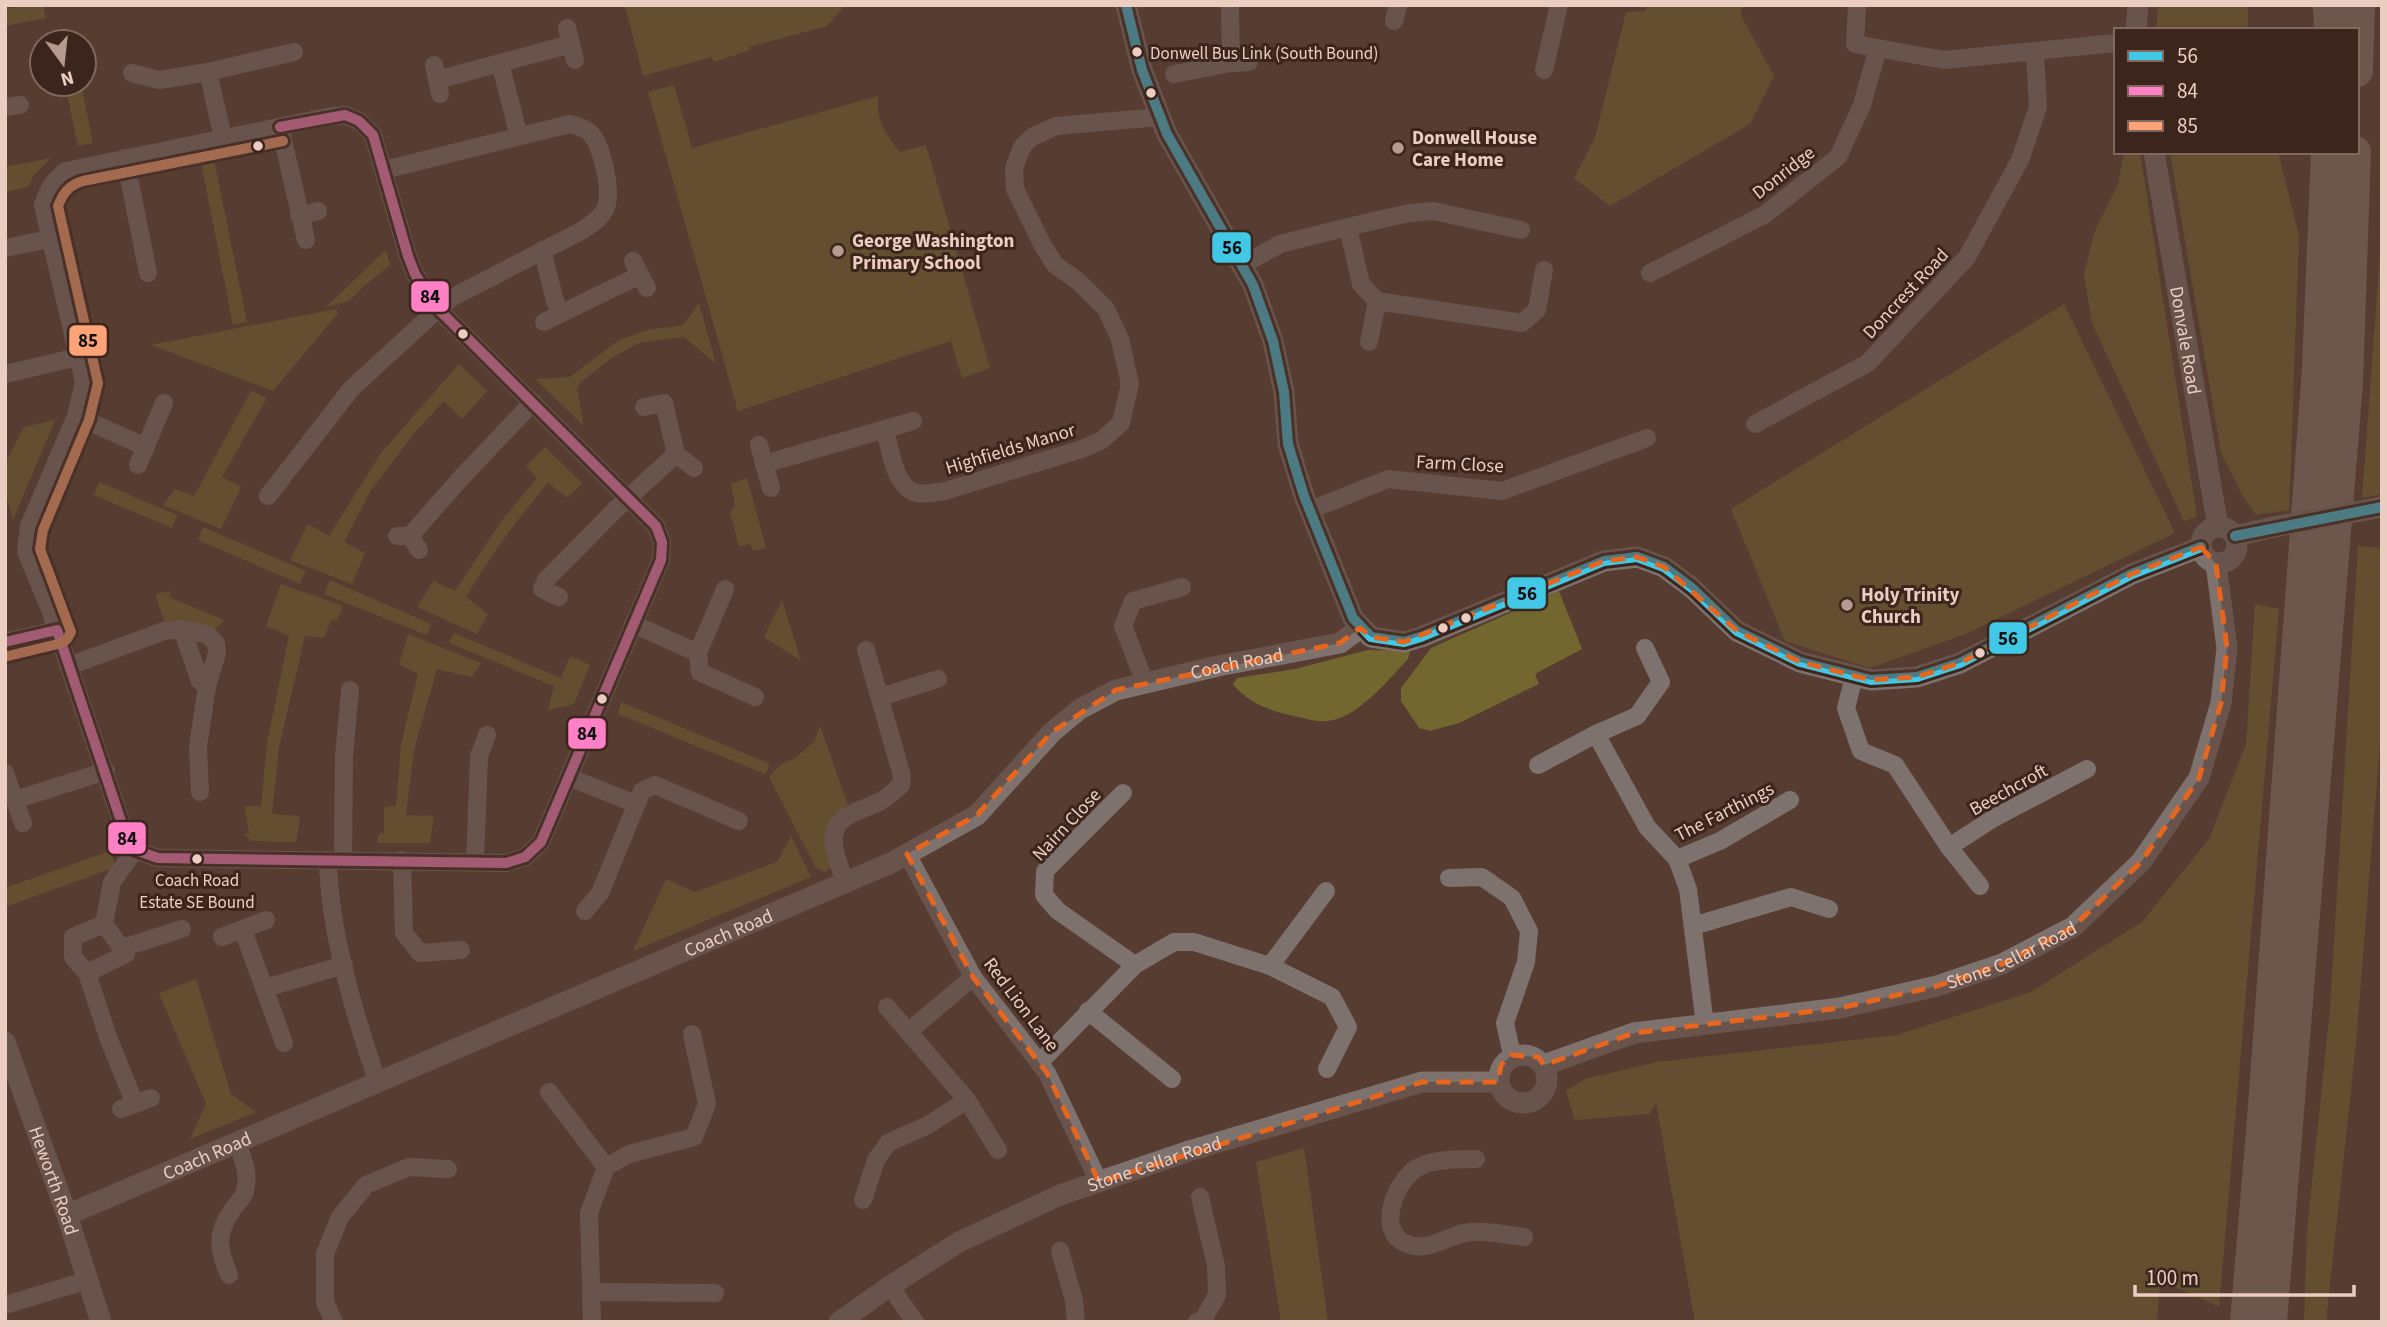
<svg xmlns="http://www.w3.org/2000/svg" width="2387" height="1327" viewBox="0 0 2387 1327" font-family="'Source Sans 3',sans-serif">
<style>
.green{fill:#71672f}
.lines{fill:none;stroke-linecap:round;stroke-linejoin:round}
.minor{stroke:#7d726d;stroke-width:18}
.tertiary{stroke:#7d726d;stroke-width:21}
.motorway{stroke:#87756d;stroke-width:32}
.tertiary-bridge{stroke:#7d726d;stroke-width:21}
.bus-1-casing{stroke:#3b251c;stroke-width:16}
.bus-2-casing{stroke:#3b251c;stroke-width:16}
.bus-3-casing{stroke:#3b251c;stroke-width:16}
.bus-1{stroke:#40c8e6;stroke-width:10}
.bus-2{stroke:#ff80c5;stroke-width:10}
.bus-3{stroke:#fea277;stroke-width:10}
.marked{fill:none;stroke:#e8651e;stroke-width:5;stroke-dasharray:14 9;stroke-linejoin:round}
.bus-dot{fill:#ebcdc1;stroke:#3b251c;stroke-width:2.5}
.poi-dot{fill:#b79a8f;stroke:#3b251c;stroke-width:2.5}
.labels{text-anchor:middle;stroke-width:6;stroke-linejoin:round;paint-order:stroke}
.bus-label{font-size:17px;fill:#ebcdc1;stroke:#3b251c;text-anchor:start}
.poi-label{font-size:19px;font-weight:bold;fill:#ebcdc1;stroke:#3b251c;text-anchor:start}
.street-label{font-size:19px;fill:#ebcdc1;stroke:#3b251c}
.line-badge{stroke:#3b251c;stroke-width:2.5}
.pale-badge-label{font-size:19px;text-anchor:middle;font-weight:bold;fill:#111}
</style>
<rect width="100%" height="100%" fill="#573c31"/>
<g class="green">
<polygon points="34,5 43,5 46,18 5,26 5,9"/>
<polygon points="625,5 845,5 827,26 749,47 750,50 714,62 712,57 643,76"/>
<polygon points="1647,5 1743,5 1740,14 1774,76 1750,124 1610,206 1574,178 1595,138 1626,12 1645,11"/>
<polygon points="2158,5 2248,5 2248,30 2156,30"/>
<polygon points="65,84 81,84 93,143 78,146"/>
<path d="M674,85L692,148L878,96C876,120 885,134 900,152L926,145L990,368L962,378L951,341L738,411L648,92Z"/>
<polygon points="2124,152 2140,152 2197,517 2184,521 2092,323 2084,275 2094,233 2118,184"/>
<polygon points="2170,152 2278,152 2299,236 2289,510 2256,515 2243,496 2221,453"/>
<polygon points="51,158 34,175 28,187 5,192 5,167"/>
<polygon points="214,160 247,322 233,325 201,162"/>
<polygon points="2382,228 2382,494 2362,498"/>
<polygon points="386,250 390,265 363,287 349,301 326,307"/>
<polygon points="699,303 716,364 684,337 639,343 610,359 580,383 577,389 584,426 535,379 570,377 619,340 648,330 683,325"/>
<polygon points="2064,304 2175,533 1968,633 1870,668 1785,641 1731,509"/>
<polygon points="336,309 338,313 273,391 151,345"/>
<polygon points="459,364 487,391 462,419 444,401 416,431 371,490 344,542 365,553 352,584 290,560 308,524 329,536 381,453"/>
<polygon points="251,391 267,398 222,477 241,487 221,529 163,505 175,489 194,496"/>
<polygon points="55,420 13,520 5,491 5,463 24,427"/>
<path d="M545,447L582,483L568,498L548,483C517,519 490,556 466,597L488,614L477,634L417,607L433,581L455,591L502,520L537,478L526,466Z"/>
<polygon points="747,478 766,548 753,551 750,544 739,547 730,512 735,506 731,484"/>
<polygon points="99,482 177,515 172,528 94,495"/>
<polygon points="203,527 306,571 300,584 198,540"/>
<polygon points="2358,546 2382,548 2382,718 2356,1043 2326,1322 2304,1322 2307,1231 2330,1009"/>
<polygon points="330,580 431,624 427,635 324,594"/>
<polygon points="281,584 343,606 337,621 331,620 324,638 305,636 279,747 272,814 300,816 296,842 251,841 244,834 249,833 244,806 261,806 267,743 289,636 266,626"/>
<polygon points="171,591 169,597 224,620 214,631 165,623 155,594"/>
<polygon points="1559,591 1582,649 1535,674 1539,684 1459,723 1430,731 1419,728 1401,701 1401,688 1431,648"/>
<polygon points="782,600 801,661 764,637"/>
<polygon points="2255,604 2279,609 2219,1307 2160,1280 2157,1322 1695,1322 1656,1103 1650,1114 1575,1120 1566,1091 1585,1079 1657,1062 1897,1035 2031,992 2142,922 2209,839 2246,744"/>
<polygon points="454,633 561,678 570,656 590,665 574,704 548,710 554,686 449,643"/>
<polygon points="408,634 481,663 472,677 437,669 414,750 406,815 434,816 430,843 378,843 378,835 384,833 384,807 396,806 401,744 418,674 399,664"/>
<path d="M1368,650L1410,651L1408,659C1389,679 1356,720 1327,721C1314,722 1301,717 1289,715C1268,710 1247,702 1233,684L1237,678L1295,669Z"/>
<polygon points="621,702 770,764 765,774 618,714"/>
<path d="M820,726L848,805C822,832 824,832 832,868L824,872L816,868L769,777L780,765L794,759L814,742Z"/>
<polygon points="791,836 811,877 633,951 666,879 695,892 777,862"/>
<polygon points="110,851 116,867 5,907 5,888"/>
<polygon points="196,979 231,1094 256,1112 190,1139 206,1104 159,993"/>
<polygon points="1304,1148 1328,1322 1281,1322 1256,1162"/>
</g>
<g class="lines">
<g class="minor">
<polyline points="1857,5 1855,44 1944,60 2116,43"/>
<polyline points="1394,21 1398,5"/>
<polyline points="567,28 575,60"/>
<polyline points="500,63 519,136"/>
<polyline points="1231,63 1249,62"/>
<polyline points="434,65 440,94"/>
<polyline points="1544,70 1559,5"/>
<polyline points="208,72 223,138"/>
<polyline points="132,73 159,80 208,72 294,52"/>
<polyline points="1174,74 1231,63 1230,5"/>
<polyline points="437,80 571,44"/>
<polyline points="5,107 20,105"/>
<path d="M345,115L359,121L373,135L408,256L415,274L438,309L656,526L662,542L661,560L541,842L525,857L506,863L158,858L135,850L126,836L49,607L26,551L29,526L76,416L84,382L43,205C48,189 53,181 66,171L327,117Z"/>
<polyline points="280,127 306,240"/>
<polyline points="125,158 148,273"/>
<polyline points="299,216 318,211"/>
<polyline points="1348,227 1409,213 1433,211 1521,230"/>
<polyline points="5,248 49,239"/>
<polyline points="542,250 555,301 561,313"/>
<polyline points="633,261 647,288"/>
<polyline points="1242,265 1280,244 1348,227 1361,284 1377,301 1522,323 1537,310 1544,270"/>
<polyline points="1650,273 1764,215 1838,157 1862,105 1878,48"/>
<polyline points="544,322 640,275"/>
<polyline points="1369,342 1377,301"/>
<polyline points="5,374 78,357"/>
<polyline points="76,416 146,447"/>
<polyline points="1755,424 1868,363 1967,257 2020,160 2038,107 2035,53"/>
<path d="M885,429C890,448 894,488 917,493C926,495 936,492 945,491L1082,449L1102,440L1121,423L1130,384L1120,339L1106,309L1078,281L1055,265L1042,244L1015,189L1014,168L1022,147L1032,137L1056,126L1160,117"/>
<polyline points="759,445 771,488"/>
<polyline points="676,454 694,468"/>
<polyline points="764,464 913,421"/>
<polyline points="138,465 164,403"/>
<path d="M268,496L351,389L438,309L451,298L583,230C591,224 603,217 606,207C612,191 602,144 590,133C584,127 577,126 570,124L384,170"/>
<polyline points="1310,510 1388,479 1502,491 1647,438"/>
<polyline points="397,536 410,536 419,550"/>
<polyline points="410,536 460,479 533,402"/>
<polyline points="559,597 542,589 546,580 615,510 676,454 664,403 644,407"/>
<polyline points="633,624 698,653 700,672 755,697"/>
<polyline points="182,629 200,681 207,686"/>
<polyline points="5,642 57,630"/>
<polyline points="698,653 725,589"/>
<polyline points="69,666 164,631 182,629 208,635 216,643 217,653 207,686 198,747 200,792"/>
<polyline points="1854,677 1846,708 1861,751 1895,765 1949,847 1980,886"/>
<polyline points="1145,683 1123,626 1133,601 1182,587"/>
<polyline points="880,697 938,679"/>
<polyline points="1596,734 1647,827 1677,859 1688,889 1705,1025"/>
<polyline points="1538,765 1596,734 1637,716 1661,682 1645,648"/>
<polyline points="5,773 23,823"/>
<polyline points="568,777 636,804"/>
<polyline points="1123,793 1045,871 1044,895 1058,911 1135,965"/>
<polyline points="15,800 106,771"/>
<polyline points="1949,847 1994,818 2087,769"/>
<polyline points="907,854 973,977 1047,1073 1099,1182"/>
<polyline points="1677,859 1720,841 1790,800"/>
<path d="M328,860C329,931 355,1016 378,1083"/>
<polyline points="343,860 344,756 350,690"/>
<polyline points="402,860 404,933 420,953 461,950"/>
<polyline points="475,862 479,756 487,735"/>
<polyline points="1449,878 1482,877 1512,898 1529,931 1526,962 1505,1023 1512,1055"/>
<path d="M845,882C841,870 835,857 834,844C830,816 860,811 879,802C887,798 894,791 901,785L902,776L866,650"/>
<polyline points="585,911 600,893 642,791 655,785 739,821"/>
<polyline points="104,924 126,954 87,973 73,957 73,937 104,924 112,882 135,850"/>
<polyline points="1693,926 1791,897 1829,909"/>
<polyline points="243,930 284,1043"/>
<polyline points="222,937 266,920"/>
<polyline points="122,948 182,929"/>
<polyline points="1270,966 1326,891"/>
<polyline points="87,973 109,1040 135,1104"/>
<polyline points="265,988 344,965"/>
<polyline points="887,1007 967,1100 998,1150"/>
<polyline points="1088,1011 1172,1079"/>
<polyline points="908,1032 973,977"/>
<polyline points="1039,1063 1135,965 1174,942 1194,942 1270,966 1332,997 1348,1027 1327,1069"/>
<polyline points="549,1092 606,1167"/>
<polyline points="121,1109 151,1098"/>
<path d="M1476,1159C1457,1160 1434,1158 1417,1168C1395,1181 1375,1232 1407,1244C1429,1253 1449,1234 1470,1232C1487,1230 1507,1235 1524,1237"/>
<polyline points="863,1200 876,1160 888,1143 928,1125 967,1100"/>
<polyline points="1060,1251 1074,1300 1076,1322"/>
<path d="M229,1275C218,1248 215,1234 233,1209C237,1203 244,1197 245,1191C250,1174 243,1159 237,1143"/>
<polyline points="890,1286 915,1322"/>
<polyline points="592,1292 715,1293"/>
<polyline points="5,1305 88,1280"/>
<polyline points="334,1322 325,1302 325,1254 340,1217 366,1185 409,1167 448,1169"/>
<polyline points="592,1322 589,1213 606,1167 629,1154 694,1137 707,1104 692,1034"/>
<polyline points="1197,1322 1203,1320 1217,1295 1216,1266 1200,1197"/>
</g>
<g class="tertiary">
<polyline points="1126,5 1142,70 1167,134 1253,285 1273,341 1284,392 1288,444 1304,496 1353,618 1371,637 1404,642 1421,637 1604,561 1637,557 1664,567 1692,588 1737,631 1800,662 1871,680 1917,677 1960,663 2132,574 2201,547"/>
<polyline points="2136,30 2138,5"/>
<path id="s1" d="M2154,152L2218,527"/>
<circle cx="2219" cy="545" r="18"/>
<polyline points="2235,536 2274,527"/>
<path id="s2" d="M5,1042L67,1215L101,1322"/>
<circle cx="1523" cy="1079" r="24"/>
<path id="s3" d="M1544,1065L1634,1033L1840,1008L1937,986L2002,964L2073,927L2141,862L2199,778L2221,703L2227,648L2216,564"/>
<path id="s4" d="M67,1215L893,862L977,815L1052,732L1080,709L1116,690L1218,666L1340,643L1360,628"/>
<path id="s5" d="M839,1322L890,1286L959,1242L1060,1195L1189,1151L1422,1082H1498"/>
</g>
<g class="motorway">
<polyline points="2329,5 2330,30"/>
<polyline points="2357,71 2359,5"/>
<polyline points="2246,1322 2263,1119 2318,367 2327,152"/>
<polyline points="2271,1322 2347,383 2355,152"/>
</g>
<polyline class="tertiary-bridge" points="2274,527 2382,507"/>
<defs>
<g id="bus-1">
<polyline points="1126,5 1142,70 1167,134 1253,285 1273,341 1284,392 1288,444 1304,496 1353,618 1371,637 1404,642 1421,637 1604,561 1637,557 1664,567 1692,588 1737,631 1800,662 1871,680 1917,677 1960,663 2132,574 2201,547"/>
<polyline points="2235,536 2382,507"/>
</g>
<polyline id="bus-2" points="5,642 57,630 126,836 135,850 158,858 506,863 525,857 541,842 661,560 662,542 656,526 438,309 415,274 408,256 373,135 359,121 345,115 280,127"/>
<path id="bus-3" d="M8,656L62,643L67,639L71,632L40,549L43,530L89,420L98,383L58,206C63,193 69,185 83,181L283,141"/>
</defs>
<use href="#bus-1" class="bus-1-casing"/>
<use href="#bus-2" class="bus-2-casing"/>
<use href="#bus-3" class="bus-3-casing"/>
<use href="#bus-1" class="bus-1"/>
<use href="#bus-2" class="bus-2"/>
<use href="#bus-3" class="bus-3"/>
</g>
<path d="M0 0H2387V1327H0ZM2201,547L2216,564L2227,648L2221,703L2199,778L2141,862L2073,927L2002,964L1937,986L1840,1008L1634,1033L1544,1065L1538,1057L1512,1055L1501,1065L1498,1082H1422L1099,1182L1047,1073L973,977L907,854L977,815L1052,732L1116,690L1340,643L1360,628L1371,637L1404,642L1604,561L1637,557L1664,567L1737,631L1800,662L1871,680L1917,677L1960,663L2132,574Z" fill="#573c31" fill-opacity=".55" fill-rule="evenodd"/>
<path class="marked" d="M2201,547L2216,564L2227,648L2221,703L2199,778L2141,862L2073,927L2002,964L1937,986L1840,1008L1634,1033L1544,1065L1538,1057L1512,1055L1501,1065L1498,1082H1422L1099,1182L1047,1073L973,977L907,854L977,815L1052,732L1116,690L1340,643L1360,628L1371,637L1404,642L1604,561L1637,557L1664,567L1737,631L1800,662L1871,680L1917,677L1960,663L2132,574Z"/>
<g class="bus-dot">
<circle cx="1137" cy="52" r="6"/>
<circle cx="1151" cy="93" r="6"/>
<circle cx="258" cy="146" r="6"/>
<circle cx="463" cy="334" r="6"/>
<circle cx="1466" cy="618" r="6"/>
<circle cx="1443" cy="628" r="6"/>
<circle cx="1980" cy="653" r="6"/>
<circle cx="602" cy="699" r="6"/>
<circle cx="197" cy="859" r="6"/>
</g>
<g class="poi-dot">
<circle cx="1398" cy="148" r="7"/>
<circle cx="838" cy="251" r="7"/>
<circle cx="1847" cy="605" r="7"/>
</g>
<g class="labels">
<g class="bus-label">
<text x="1150" y="59">Donwell Bus Link (South Bound)</text>
<text x="197" y="886" text-anchor="middle">Coach Road<tspan x="197" dy="22">Estate SE Bound</tspan></text>
</g>
<g class="poi-label">
<text x="1412" y="144">Donwell House<tspan x="1412" dy="22">Care Home</tspan></text>
<text x="852" y="247">George Washington<tspan x="852" dy="22">Primary School</tspan></text>
<text x="1861" y="601">Holy Trinity<tspan x="1861" dy="22">Church</tspan></text>
</g>
<g class="street-label">
<text transform="translate(1783 172) rotate(-38)" y="7">Donridge</text>
<text transform="translate(1905 293) rotate(-47)" y="7">Doncrest Road</text>
<text dy="7" stroke="none"><textPath href="#s1" startOffset="191">Donvale Road</textPath></text>
<text transform="translate(1010 448) rotate(-17)" y="7">Highfields Manor</text>
<text transform="translate(1460 463) rotate(3)" y="7">Farm Close</text>
<text dy="7" stroke="none"><textPath href="#s4" startOffset="1307">Coach Road</textPath></text>
<text transform="translate(2008 789) rotate(-29)" y="7">Beechcroft</text>
<text transform="translate(1724 811) rotate(-27)" y="7">The Farthings</text>
<text transform="translate(1066 824) rotate(-47)" y="7">Nairn Close</text>
<text dy="7" stroke="none"><textPath href="#s4" startOffset="719">Coach Road</textPath></text>
<text dy="7" stroke="none"><textPath href="#s3" startOffset="483">Stone Cellar Road</textPath></text>
<text transform="translate(1022 1004) rotate(53)" y="7">Red Lion Lane</text>
<text dy="7" stroke="none"><textPath href="#s4" startOffset="152">Coach Road</textPath></text>
<text dy="7" stroke="none"><textPath href="#s5" startOffset="355">Stone Cellar Road</textPath></text>
<text dy="7" stroke="none"><textPath href="#s2" startOffset="147">Heworth Road</textPath></text>
</g>
</g>
<g class="line-badge">
<rect x="1211" y="231" width="41" height="33" rx="7" fill="#40c8e6"/>
<rect x="410" y="280" width="40" height="33" rx="7" fill="#ff80c5"/>
<rect x="68" y="324" width="40" height="33" rx="7" fill="#fea277"/>
<rect x="1506" y="576" width="41" height="34" rx="7" fill="#40c8e6"/>
<rect x="1988" y="621" width="40" height="34" rx="7" fill="#40c8e6"/>
<rect x="567" y="717" width="40" height="33" rx="7" fill="#ff80c5"/>
<rect x="107" y="821" width="40" height="34" rx="7" fill="#ff80c5"/>
</g>
<g class="pale-badge-label">
<text x="1232" y="254">56</text>
<text x="430" y="303">84</text>
<text x="88" y="347">85</text>
<text x="1527" y="600">56</text>
<text x="2008" y="645">56</text>
<text x="587" y="740">84</text>
<text x="127" y="845">84</text>
</g>
<rect width="2387" height="1327" fill="none" stroke="#ebcdc1" stroke-width="14"/>
<rect x="2114" y="28" width="245" height="126" fill="#3b251c" stroke="#81685e" stroke-width="2"/>
<rect x="2128" y="51" width="35" height="10" fill="#40c8e6" stroke="#81685e" stroke-width="2"/>
<text x="2177" y="63" font-size="21" fill="#ebcdc1">56</text>
<rect x="2128" y="86" width="35" height="10" fill="#ff80c5" stroke="#81685e" stroke-width="2"/>
<text x="2177" y="98" font-size="21" fill="#ebcdc1">84</text>
<rect x="2128" y="121" width="35" height="10" fill="#fea277" stroke="#81685e" stroke-width="2"/>
<text x="2177" y="133" font-size="21" fill="#ebcdc1">85</text>
<g transform="translate(63 63) rotate(165)"><circle r="33" fill="#3b251c" stroke="#81685e" stroke-width="2"/>
<path d="M0-5L12 26L0 18L-12 26Z" fill="#b79a8f"/>
<text y="-10" font-size="19" font-weight="bold" text-anchor="middle" fill="#ebcdc1">N</text>
</g>
<path d="M2135 1285v10h219v-10" fill="none" stroke="#ebcdc1" stroke-width="3.5"/>
<text x="2146" y="1285" font-size="21" fill="#ebcdc1" stroke="#3b251c" stroke-width="5" paint-order="stroke">100 m</text>
</svg>
